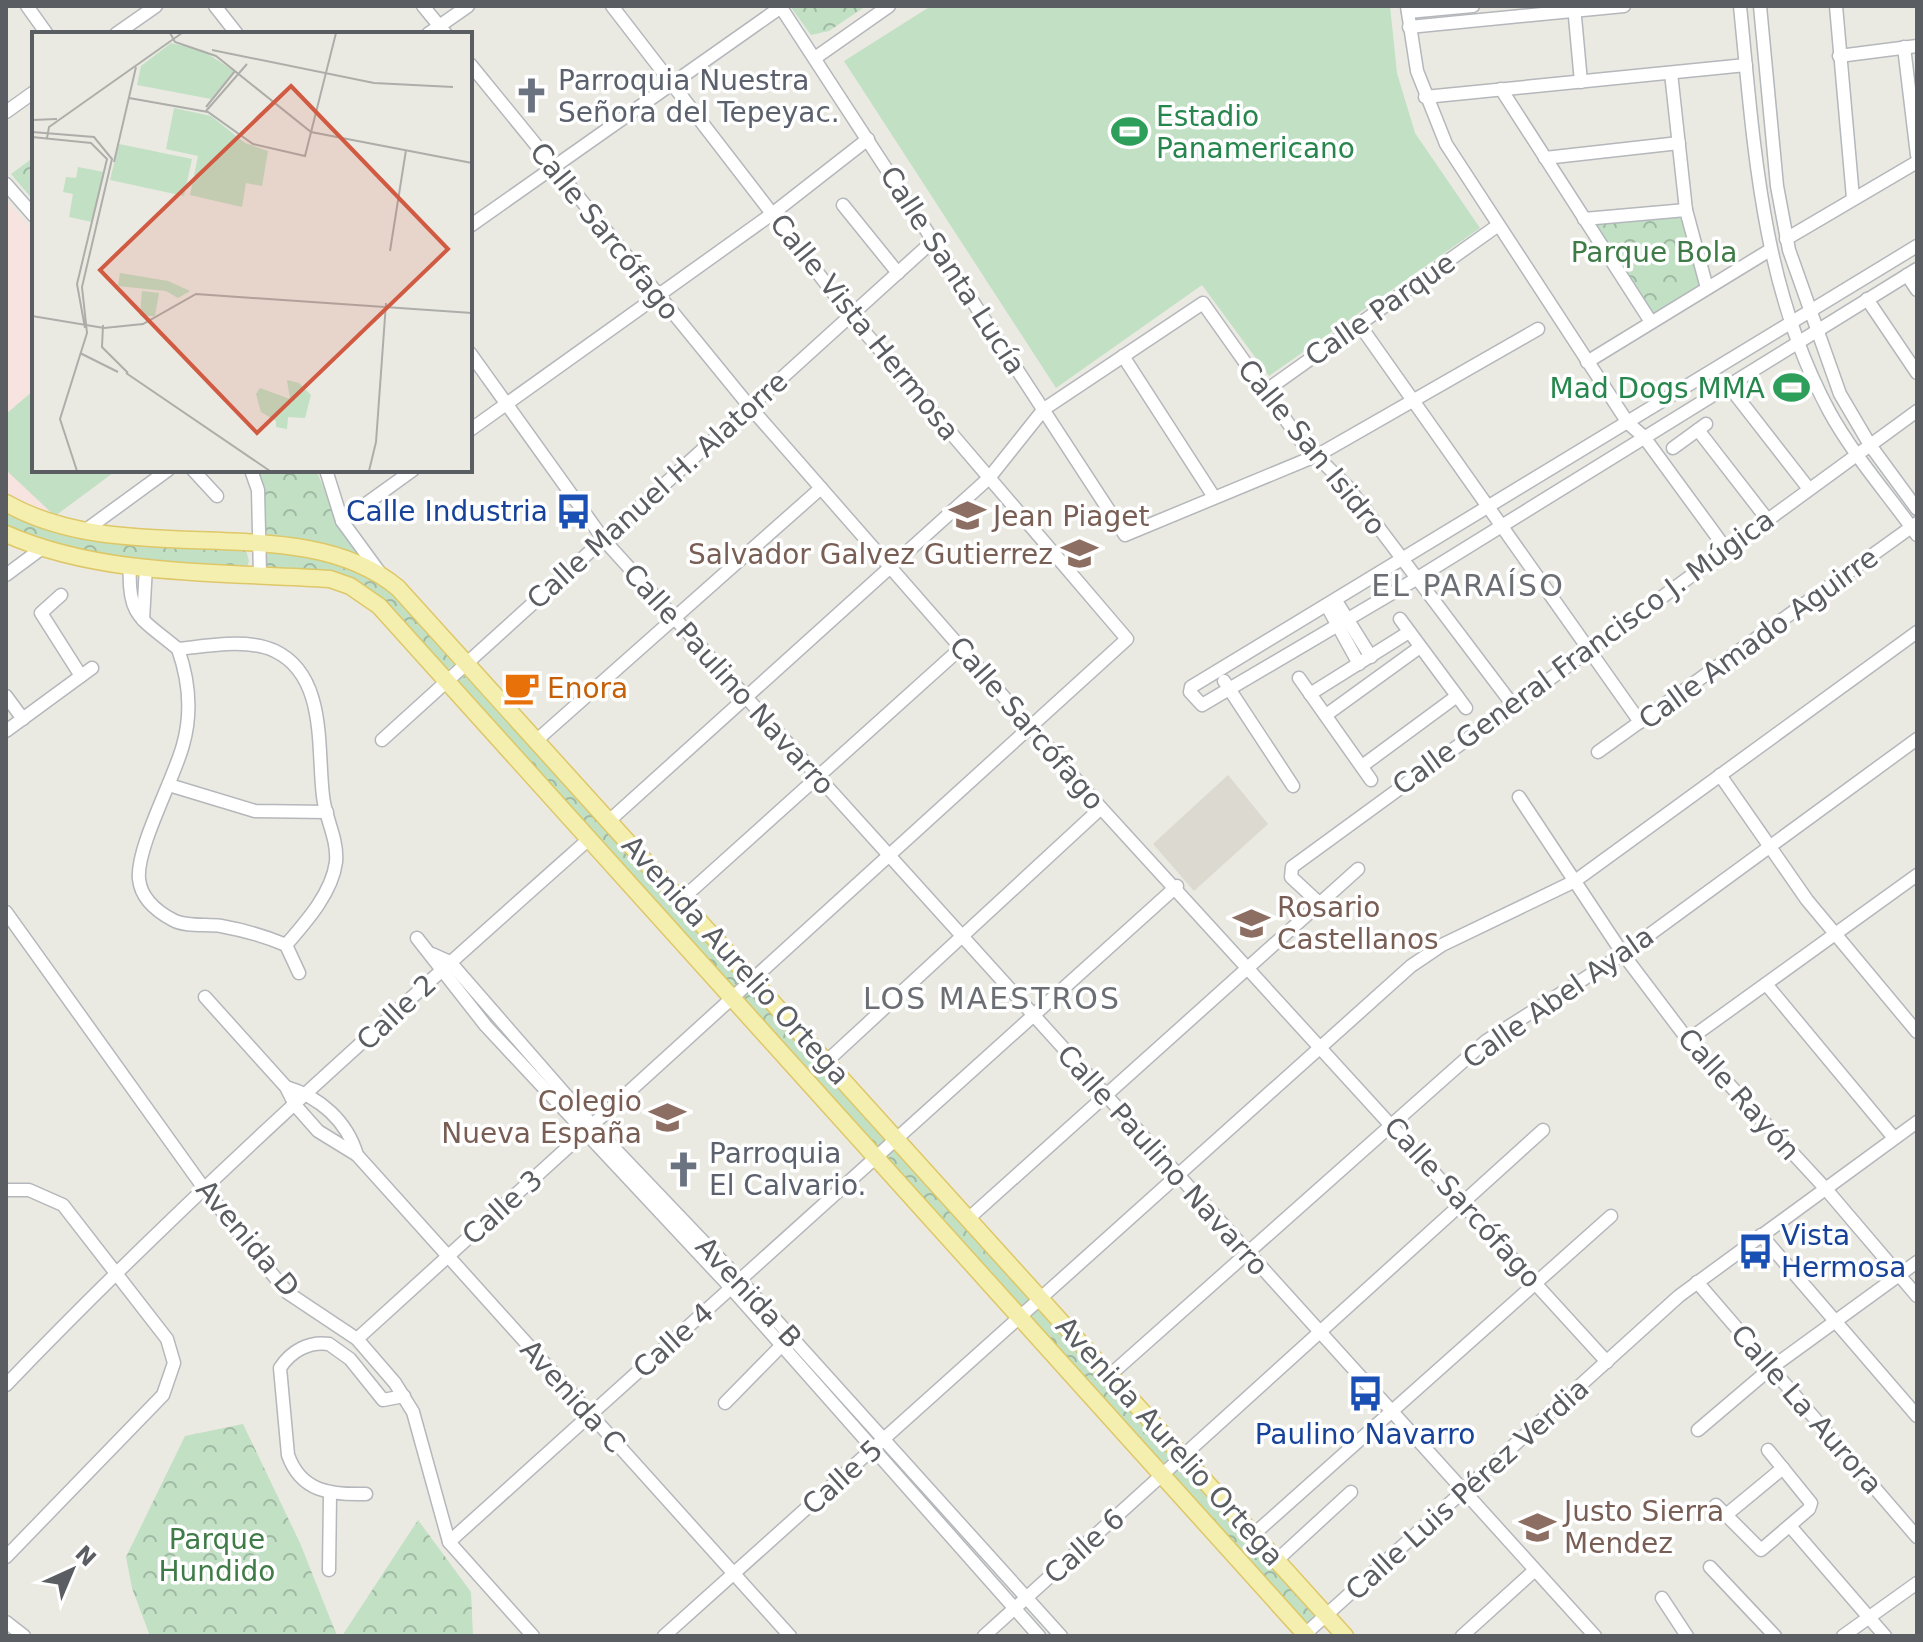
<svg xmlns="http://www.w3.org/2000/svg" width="1923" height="1642" viewBox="0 0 1923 1642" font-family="'DejaVu Sans',sans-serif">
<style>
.education{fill:#dbd9d0}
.medical{fill:#f7e3df}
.park{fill:url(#park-crowns)}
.pitch{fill:#c1e0c4}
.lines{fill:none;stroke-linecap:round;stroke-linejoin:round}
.minor-casing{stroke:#b4b7bb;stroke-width:15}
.major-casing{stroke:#dec768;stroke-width:19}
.minor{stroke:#fff;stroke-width:12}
.major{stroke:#f4efae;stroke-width:16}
.labels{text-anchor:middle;stroke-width:7;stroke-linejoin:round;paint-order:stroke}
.worship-label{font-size:28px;fill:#5b616d;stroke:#fff;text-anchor:start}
.leisure-label{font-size:28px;fill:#27864d;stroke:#fff;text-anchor:start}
.street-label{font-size:28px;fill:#5a5d61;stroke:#fff}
.park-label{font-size:28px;fill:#3f7b47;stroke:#fff}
.transit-label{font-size:28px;fill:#164399;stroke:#fff;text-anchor:end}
.education-label{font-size:28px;fill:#785e54;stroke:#fff;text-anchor:start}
.food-label{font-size:28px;fill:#c56008;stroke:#fff;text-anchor:start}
.neighbourhood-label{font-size:30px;letter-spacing:2px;fill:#6b6e73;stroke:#fff}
.inset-road{fill:none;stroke:#adaeaa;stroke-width:2}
.view{fill:#d15a42;fill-opacity:0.15;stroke:#d15a42;stroke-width:4}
.inset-edge{fill:none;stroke:#5a5d61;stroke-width:4}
</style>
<defs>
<pattern id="park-crowns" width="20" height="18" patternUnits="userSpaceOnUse" patternTransform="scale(2)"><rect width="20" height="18" fill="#c1e0c4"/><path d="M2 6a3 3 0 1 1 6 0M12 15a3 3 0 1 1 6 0" fill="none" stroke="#a0b9a3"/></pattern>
</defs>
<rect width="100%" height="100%" fill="#ebeae2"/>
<polygon class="education" points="1228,775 1268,824 1194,891 1153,844"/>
<polygon class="medical" points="6,200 34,232 34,470 117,470 55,516 6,493"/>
<g class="park">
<polygon points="790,6 866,6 829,31 811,35"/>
<polygon points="34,157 34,201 11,174"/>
<polygon points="1680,214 1702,287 1653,315 1594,224"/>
<polygon points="256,470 316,470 343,532 363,560 266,541"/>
<polygon points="6,507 20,515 246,550 249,561 246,570 119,560 6,531"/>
<polygon points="268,551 311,554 383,580 458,662 441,674 349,585 263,574 264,552"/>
<polygon points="471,673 742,980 728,992 453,682"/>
<polygon points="751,989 888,1136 879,1150 735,1000"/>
<polygon points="894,1150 901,1151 1170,1453 1165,1467 883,1159"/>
<polygon points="243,1424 300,1543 337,1636 150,1636 132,1588 126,1557 185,1436"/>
<polygon points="1182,1465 1312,1610 1315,1618 1305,1628 1167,1479 1171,1468"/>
<polygon points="418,1520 471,1592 473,1636 342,1636"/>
</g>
<g class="pitch">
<polygon points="931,6 1390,6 1397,73 1415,133 1480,228 1269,376 1202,285 1056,388 844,61"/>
<polygon points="34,390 34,470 117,470 55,516 6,470 6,414"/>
</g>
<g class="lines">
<defs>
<g id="minor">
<polyline points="27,6 47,34"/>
<polyline points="215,6 237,34"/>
<polyline points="423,6 446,34"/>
<polyline points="780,6 1125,535 1318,455 1538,329"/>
<polyline points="1407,6 1417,71 1446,144 1628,423 1644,437 1726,549"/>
<polyline points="1574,6 1581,82"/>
<path d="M1740,6C1754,145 1761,285 1829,411C1853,455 1888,494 1917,535"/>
<polyline points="1760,6 1777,186 1789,250 1840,394 1870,445 1917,509"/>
<polyline points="1836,6 1853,198"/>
<polyline points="1408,12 1473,6"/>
<polyline points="1409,27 1624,6"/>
<polyline points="116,34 156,6"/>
<polyline points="428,34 468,6"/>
<polyline points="1904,47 1917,155"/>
<polyline points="1839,56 1917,46"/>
<polyline points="815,58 889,6"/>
<polyline points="470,64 750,407 1101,808 1607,1362"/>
<polyline points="1671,73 1686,210 1707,288"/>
<polyline points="1501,89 1651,322"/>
<polyline points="1425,97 1746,65"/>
<polyline points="6,112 34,92"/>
<polyline points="1545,158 1679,143"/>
<polyline points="6,184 34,216"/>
<polyline points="843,205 898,273"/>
<polyline points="1584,219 1686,210"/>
<polyline points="470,226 781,7"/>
<polyline points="1786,239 1917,162"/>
<polyline points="1917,246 1191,687 1190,692 1202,705 1416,579 1917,269"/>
<polyline points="1907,275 1917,290"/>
<polyline points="1867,299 1917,373"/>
<polyline points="1359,324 1640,722"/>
<polyline points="470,353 604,540 1595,1636"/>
<polyline points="1123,356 1214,497"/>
<polyline points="1587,362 1770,250"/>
<polyline points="1728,385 1809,489"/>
<polyline points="1264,392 1497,226"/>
<polyline points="470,430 772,214 868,139"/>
<polyline points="1698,430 1767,519"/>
<polyline points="1673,448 1706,424"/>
<polyline points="193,470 217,496"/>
<polyline points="251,470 258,490 260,574"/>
<polyline points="326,470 342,521 380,573"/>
<polyline points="342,521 413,470"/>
<polyline points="83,532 168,470"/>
<path d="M130,565C127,617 141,618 178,649C207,646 248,638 275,651C327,676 317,748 323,796C325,818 338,838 336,862C332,893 306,922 286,945"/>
<polyline points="6,575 41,549"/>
<polyline points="61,595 41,613 81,676"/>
<polyline points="1336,601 1371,657"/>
<polyline points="1327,606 1359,664"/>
<polyline points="1400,619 1466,708"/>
<polyline points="143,620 146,566"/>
<path d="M178,649C189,680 192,713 183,745C174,779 136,848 139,879C141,899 156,911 173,920C186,927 206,924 221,926C243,930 265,936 286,945L299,973"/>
<polyline points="1299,678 1371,780"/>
<polyline points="1224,681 1293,786"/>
<polyline points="1310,694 1409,632"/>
<polyline points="6,696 23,719"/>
<polyline points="1326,715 1420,647"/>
<polyline points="6,731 92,668"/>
<polyline points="538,739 821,488"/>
<polyline points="382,740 934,240"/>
<polyline points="1598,752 1917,523"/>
<polyline points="1362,766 1457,696"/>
<polyline points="1720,775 1807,900 1917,1032"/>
<polyline points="169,785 255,811 327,812"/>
<polyline points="1519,797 1623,954 1688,1040 1825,1188 1917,1296"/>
<polyline points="610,820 989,478 1044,409 1203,303 1300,440 1348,487 1512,704"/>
<polyline points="682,899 961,648"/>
<polyline points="1319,903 1291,877 1292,867 1917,411"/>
<polyline points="6,912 203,1187 268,1269 288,1293 357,1339 395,1383 413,1412 449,1542 533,1636"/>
<polyline points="417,938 486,1026 731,1288 1039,1636"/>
<polyline points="432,954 450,962 592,1125 740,1280 1061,1636"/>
<polyline points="1766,984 1894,1138"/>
<polyline points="205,997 286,1087 295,1105 318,1131 357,1155 790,1636"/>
<polyline points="1688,1040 1917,875"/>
<polyline points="827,1061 1101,808"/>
<path d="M286,1087C320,1097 347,1121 357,1155"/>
<polyline points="6,1190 29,1190 63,1205 167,1339 174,1363 163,1395 6,1557"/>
<polyline points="969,1218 1358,869"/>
<polyline points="1761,1235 1917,1416"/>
<polyline points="1697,1282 1917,1537"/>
<polyline points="357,1339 1127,639 851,316 612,6"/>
<polyline points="1110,1375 1486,1041 1623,954 1917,739"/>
<path d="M6,1385C190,1193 390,1016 589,839"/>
<polyline points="725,1403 781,1346"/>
<polyline points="1698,1430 1771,1368 1917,1262"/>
<path d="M366,1494C331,1495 301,1492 288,1455L280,1368C291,1351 309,1341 329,1344L350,1359L383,1400L404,1396"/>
<polyline points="1716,1505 1761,1550 1809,1509 1811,1503 1768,1450"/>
<polyline points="1726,1515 1783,1468"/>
<polyline points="1790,1526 1885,1636"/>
<polyline points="1254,1534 1611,1216"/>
<polyline points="449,1542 1177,886"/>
<polyline points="1277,1560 1351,1492"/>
<polyline points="1710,1567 1775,1636"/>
<polyline points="329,1570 330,1495"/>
<polyline points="1662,1598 1687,1636"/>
<polyline points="6,1622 24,1636"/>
<polyline points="664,1636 1411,966 1442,945 1575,881 1917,632"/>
<polyline points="984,1636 1543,1130"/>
<polyline points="1303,1636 1679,1296 1917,1122"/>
<polyline points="1462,1636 1535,1570"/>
<polyline points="1843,1636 1917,1583"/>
</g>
<g id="major">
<path d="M6,503C127,572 299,506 398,588L1345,1636"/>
<path d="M6,534C103,577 225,572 330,579L350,586L379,606L1307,1636"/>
</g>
</defs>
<use href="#minor" class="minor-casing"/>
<use href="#major" class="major-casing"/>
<use href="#minor" class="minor"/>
<use href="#major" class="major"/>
</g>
<defs>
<symbol id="church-bare" viewBox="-9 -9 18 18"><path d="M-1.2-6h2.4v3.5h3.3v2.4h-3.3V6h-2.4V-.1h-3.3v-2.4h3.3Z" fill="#6b7280" stroke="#fff" stroke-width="2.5" paint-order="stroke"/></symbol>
<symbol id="stadium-bare" viewBox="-9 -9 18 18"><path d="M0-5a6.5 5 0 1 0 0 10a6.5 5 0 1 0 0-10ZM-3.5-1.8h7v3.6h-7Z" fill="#2e9e5b" stroke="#fff" stroke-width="2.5" paint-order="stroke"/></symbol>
<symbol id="bus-bare" viewBox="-9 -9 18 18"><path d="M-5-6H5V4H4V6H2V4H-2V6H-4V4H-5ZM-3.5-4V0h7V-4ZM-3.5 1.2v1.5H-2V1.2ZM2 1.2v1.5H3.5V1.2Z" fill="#1a4fb4" stroke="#fff" stroke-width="2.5" paint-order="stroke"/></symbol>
<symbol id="school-bare" viewBox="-9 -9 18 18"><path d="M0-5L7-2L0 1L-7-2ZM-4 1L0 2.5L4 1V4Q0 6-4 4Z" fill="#8d6e63" stroke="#fff" stroke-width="2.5" paint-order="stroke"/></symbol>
<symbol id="cafe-bare" viewBox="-9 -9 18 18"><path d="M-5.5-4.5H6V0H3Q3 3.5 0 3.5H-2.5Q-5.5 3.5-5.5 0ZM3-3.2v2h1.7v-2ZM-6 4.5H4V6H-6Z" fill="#e8710a" stroke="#fff" stroke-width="2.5" paint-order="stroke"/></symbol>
</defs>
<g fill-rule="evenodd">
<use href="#church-bare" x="506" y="70" width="51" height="51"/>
<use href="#stadium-bare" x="1104" y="106" width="51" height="51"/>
<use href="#stadium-bare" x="1766" y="362" width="51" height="51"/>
<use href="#bus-bare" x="548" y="486" width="51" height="51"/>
<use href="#school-bare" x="942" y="490" width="51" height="51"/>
<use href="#school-bare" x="1054" y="528" width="51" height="51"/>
<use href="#cafe-bare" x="496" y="662" width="51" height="51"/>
<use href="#school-bare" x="1226" y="898" width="51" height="51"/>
<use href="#school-bare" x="642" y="1092" width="51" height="51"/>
<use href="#church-bare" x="658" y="1144" width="51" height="51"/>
<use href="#bus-bare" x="1730" y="1226" width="51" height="51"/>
<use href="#bus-bare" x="1340" y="1368" width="51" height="51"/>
<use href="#school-bare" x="1512" y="1502" width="51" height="51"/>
</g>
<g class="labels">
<g class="worship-label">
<text x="558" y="90">Parroquia Nuestra<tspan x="558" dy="32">Señora del Tepeyac.</tspan></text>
<text x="709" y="1163">Parroquia<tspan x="709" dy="32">El Calvario.</tspan></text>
</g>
<g class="leisure-label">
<text x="1156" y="126">Estadio<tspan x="1156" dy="32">Panamericano</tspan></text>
<text x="1765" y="398" text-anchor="end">Mad Dogs MMA</text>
</g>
<g class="street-label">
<text transform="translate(605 231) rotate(51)" y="10">Calle Sarcófago</text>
<text transform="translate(953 270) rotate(57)" y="10">Calle Santa Lucía</text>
<text transform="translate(1380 309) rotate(-35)" y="10">Calle Parque</text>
<text transform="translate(865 327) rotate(51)" y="10">Calle Vista Hermosa</text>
<text transform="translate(1312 447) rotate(51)" y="10">Calle San Isidro</text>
<text transform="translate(657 490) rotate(-42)" y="10">Calle Manuel H. Alatorre</text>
<text transform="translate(1758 638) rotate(-36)" y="10">Calle Amado Aguirre</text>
<text transform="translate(1583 652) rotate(-36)" y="10">Calle General Francisco J. Múgica</text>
<text transform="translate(729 679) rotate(48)" y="10">Calle Paulino Navarro</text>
<text transform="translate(1027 723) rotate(49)" y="10">Calle Sarcófago</text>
<text transform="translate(736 960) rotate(48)" y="10">Avenida Aurelio Ortega</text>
<text transform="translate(1558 997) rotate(-35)" y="10">Calle Abel Ayala</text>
<text transform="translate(396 1012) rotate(-43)" y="10">Calle 2</text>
<text transform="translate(1739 1094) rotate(48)" y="10">Calle Rayón</text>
<text transform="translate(1163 1160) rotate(48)" y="10">Calle Paulino Navarro</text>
<text transform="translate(1463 1202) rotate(48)" y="10">Calle Sarcófago</text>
<text transform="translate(502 1207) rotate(-42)" y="10">Calle 3</text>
<text transform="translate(248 1238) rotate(50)" y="10">Avenida D</text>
<text transform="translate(749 1292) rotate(47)" y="10">Avenida B</text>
<text transform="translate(673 1340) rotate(-42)" y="10">Calle 4</text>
<text transform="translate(573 1396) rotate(48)" y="10">Avenida C</text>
<text transform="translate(1807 1409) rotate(49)" y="10">Calle La Aurora</text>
<text transform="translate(1170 1441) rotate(48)" y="10">Avenida Aurelio Ortega</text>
<text transform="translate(842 1477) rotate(-42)" y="10">Calle 5</text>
<text transform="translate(1467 1489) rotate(-42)" y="10">Calle Luis Pérez Verdia</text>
<text transform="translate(1084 1546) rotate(-42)" y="10">Calle 6</text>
</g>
<g class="park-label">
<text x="1654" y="262">Parque Bola</text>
<text x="217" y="1549">Parque<tspan x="217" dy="32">Hundido</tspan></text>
</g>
<g class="transit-label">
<text x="548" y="521">Calle Industria</text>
<text x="1781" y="1245" text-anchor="start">Vista<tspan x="1781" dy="32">Hermosa</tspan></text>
<text x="1365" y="1444" text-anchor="middle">Paulino Navarro</text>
</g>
<g class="education-label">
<text x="993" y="526">Jean Piaget</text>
<text x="1053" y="564" text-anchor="end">Salvador Galvez Gutierrez</text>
<text x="1277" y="917">Rosario<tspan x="1277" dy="32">Castellanos</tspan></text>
<text x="642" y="1111" text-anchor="end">Colegio<tspan x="642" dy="32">Nueva España</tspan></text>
<text x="1564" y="1521">Justo Sierra<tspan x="1564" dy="32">Mendez</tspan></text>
</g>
<g class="food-label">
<text x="547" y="698">Enora</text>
</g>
<g class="neighbourhood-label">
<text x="1468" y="596">EL PARAÍSO</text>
<text x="992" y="1009">LOS MAESTROS</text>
</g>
</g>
<g transform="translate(32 32)">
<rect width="440" height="440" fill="#ebeae2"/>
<path d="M46,135L72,140L60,190L37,185L41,162L31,160L34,145L44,146Z" fill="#c1e0c4"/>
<path d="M87,112L160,127L152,164L78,148ZM88,241L136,249L158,259L146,266L134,259L86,254ZM255,348L267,351L279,363L273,386L256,385L255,397L244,395V389L229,380L224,362L228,356L258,367Z" fill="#c1e0c4"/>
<path d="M100,116L126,121L124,146L110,144L118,135L103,126L116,130L119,122Z" fill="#c1e0c4"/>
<path d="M139,11L170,18L202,39L179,67L105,53L109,34ZM142,76L179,84L213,111L236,119L230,154L214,151L210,175L158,163L166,124L134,117ZM110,259L127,261L123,284H108Z" fill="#c1e0c4"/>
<path class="inset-road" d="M138,1L143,10L184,24L279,100L440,131M180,18L342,51L421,55M97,66L176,80L221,112L273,124L304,1M174,75L203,39M174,79L215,32M0,88L25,87M0,100L62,105L80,127L50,255L55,301L28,387L45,439M0,105L59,111L75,127L45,252L53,296M15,106L17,95L150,1M82,130L104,35M358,219L374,118M0,284L72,296L111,292L164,262L440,281M71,293L70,315L96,341M48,321L86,340M94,341L238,439M337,439L344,410L354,271"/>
<path class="view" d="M259,54L416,217L225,401L68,238Z"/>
<rect width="440" height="440" class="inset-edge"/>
</g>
<rect width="1923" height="1642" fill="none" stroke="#5a5d61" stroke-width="16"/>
<g transform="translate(72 1570) rotate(44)" stroke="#ffffff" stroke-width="6" paint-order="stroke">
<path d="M0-6L14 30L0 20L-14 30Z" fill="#5a5d61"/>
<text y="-12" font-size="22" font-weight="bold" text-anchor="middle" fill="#5a5d61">N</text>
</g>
</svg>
